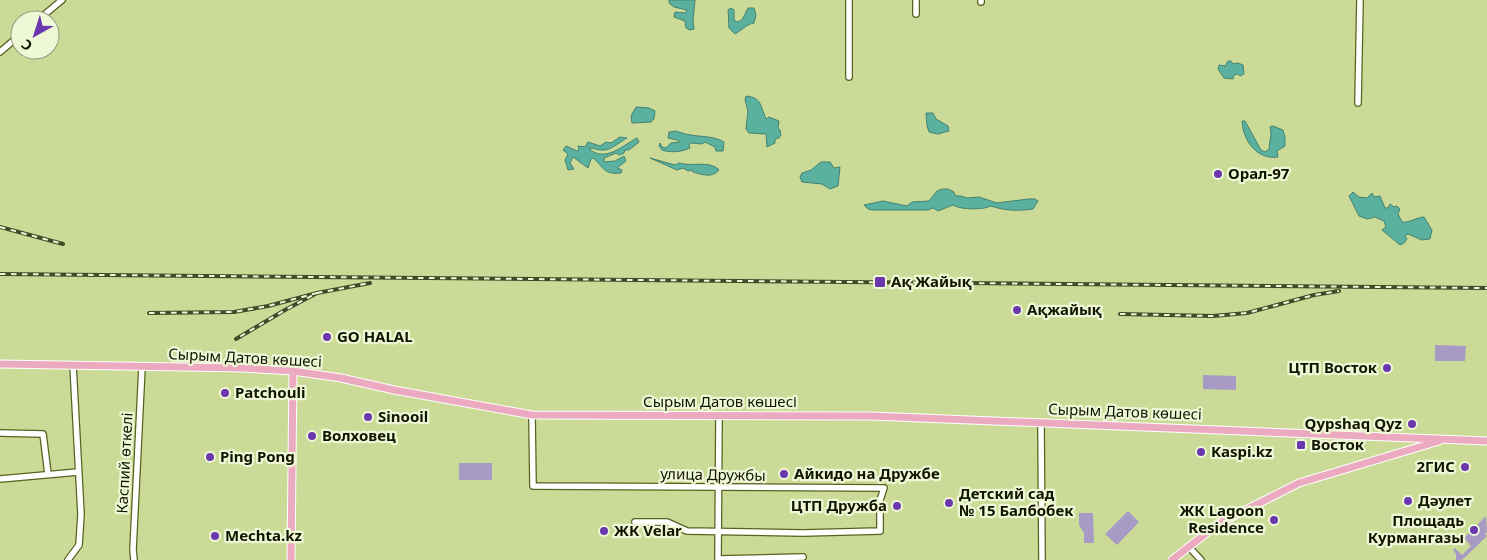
<svg xmlns="http://www.w3.org/2000/svg" width="1487" height="560" viewBox="0 0 1487 560" font-family="'Noto Sans',sans-serif">
<style>
.green{fill:#a79ac5}
.water{fill:#5ab1a0;stroke:#448270}
.lines{fill:none;stroke-linecap:round;stroke-linejoin:round}
.minor-casing{stroke:#566320;stroke-width:8}
.major-casing{stroke:#fff;stroke-width:9}
.minor{stroke:#fff;stroke-width:5.5}
.major{stroke:#ecaac1;stroke-width:7}
.rail-casing{stroke:#434a29;stroke-width:4}
.rail{stroke:#eff8d6;stroke-width:2;stroke-dasharray:5.5;stroke-linecap:butt}
.poi-dot{fill:#6b37ae;stroke:#eff8d6;stroke-width:2}
.labels{text-anchor:middle;stroke-width:4.5;stroke-linejoin:round;paint-order:stroke}
.poi-label{font-size:15px;font-weight:bold;fill:#111500;stroke:#eff8d6;text-anchor:start}
.street-label{font-size:15px;fill:#111500;stroke:#eff8d6}
</style>
<rect width="100%" height="100%" fill="#cbdb97"/>
<g class="green">
<polygon points="1435,345 1466,346 1465,361 1435,361"/>
<polygon points="1203,375 1236,376 1236,390 1203,389"/>
<rect x="459" y="463" width="33" height="17"/>
<polygon points="1128,511 1139,522 1117,545 1105,534"/>
<polygon points="1079,513 1093,513 1094,543 1084,543 1084,533 1079,525"/>
<polygon points="1486,516 1487,532 1485,534 1487,536 1462,560 1456,560 1456,554 1453,550 1455,548 1462,555 1471,546 1464,538"/>
</g>
<g class="water">
<polygon points="669,0 695,0 693,21 694,29 690,30 686,28 685,21 674,17 675,12 685,13 687,10 674,7 669,3"/>
<path d="M731,8L734,10V20L737,22L742,20L748,8H754L756,15L754,23C747,24 742,30 735,34L729,28L728,10Z"/>
<polygon points="1228,61 1231,61 1233,64 1238,63 1243,65 1244,74 1240,76 1238,74 1234,75 1233,79 1224,78 1218,69 1219,65 1225,66"/>
<path d="M746,96C762,98 760,105 766,119L769,117L779,121L778,128L780,130L781,135L779,138L775,139V143L767,147L766,134L749,133L746,129L748,111L745,100Z"/>
<polygon points="636,107 649,108 655,111 654,119 651,122 632,123 631,116"/>
<polygon points="926,113 933,113 936,119 948,126 949,131 938,134 929,132 927,126"/>
<path d="M1242,121H1245L1261,150L1265,152L1269,149L1271,133L1270,127L1273,126L1283,130L1285,138V146L1277,151L1278,157C1257,160 1243,141 1242,121Z"/>
<path d="M675,131C681,132 686,135 691,135C702,137 714,136 724,142L723,151H716L715,147L705,142L702,144L691,143L689,144L690,148C682,152 670,153 662,150L659,146L660,143L662,147L666,148L671,143L680,142L677,140L668,138L669,132Z"/>
<path d="M620,137L627,138C613,146 609,154 592,148L589,149C606,163 623,145 637,138L639,142L629,150H625L624,153L619,155L616,153L604,158V162L615,161L624,156L626,161L617,168L622,170L621,173C603,175 604,167 593,158L591,159L588,168L573,157L570,163L574,169L568,170L565,160L568,154L563,150L566,146L577,151L579,149L578,146L585,147L588,142L600,146L606,142L611,143Z"/>
<path d="M650,158L675,165L679,163C691,167 710,160 719,170C712,178 703,175 693,172L692,170L688,171L683,168L677,170Z"/>
<polygon points="821,162 830,162 834,168 840,167 838,186 830,189 822,184 802,182 800,177 802,173 811,170"/>
<path d="M942,189H948L954,192V194L957,196H961L967,198L979,197L997,203L1028,199H1035L1038,201L1033,209C1018,211 1006,211 991,206C983,210 961,210 953,205L938,211L933,208L928,210H872L868,209L864,205L883,201L907,206L912,202L929,201L937,191Z"/>
<path d="M1353,192L1359,197L1367,198L1372,193L1374,197L1380,196L1385,208H1388L1390,204L1394,207L1397,206L1400,209L1398,214L1402,222C1410,223 1417,217 1424,217L1432,230L1430,239L1422,240L1408,234L1405,236L1407,239L1404,243L1400,245L1382,230L1386,227L1384,221L1375,217L1367,219L1359,216L1349,196Z"/>
</g>
<g class="lines">
<defs>
<g id="minor">
<polyline points="849,0 849,77"/>
<polyline points="916,0 916,14"/>
<polyline points="981,0 981,2"/>
<polyline points="38,20 62,0"/>
<polyline points="0,52 20,35"/>
<polyline points="1358,103 1360,0"/>
<polyline points="532,415 533,486 884,488 880,500 880,531 803,533 687,531 667,522 635,522"/>
<polyline points="719,415 718,559 803,557"/>
<polyline points="1041,423 1042,560"/>
<polyline points="0,433 43,434 48,474"/>
<polyline points="0,479 78,472"/>
<polyline points="1189,547 1201,560"/>
<polyline points="68,560 79,545 81,514 73,365"/>
<polyline points="134,560 133,550 142,367"/>
</g>
<g id="major">
<polyline points="0,364 243,368 293,371 341,378 394,390 532,415 872,416 1487,441"/>
<polyline points="291,560 293,371"/>
<polyline points="1172,560 1218,524 1299,483 1439,441"/>
</g>
</defs>
<use href="#minor" class="minor-casing"/>
<use href="#major" class="major-casing"/>
<use href="#minor" class="minor"/>
<use href="#major" class="major"/>
<defs>
<g id="rail">
<polyline points="0,227 63,244"/>
<polyline points="0,274 1487,288"/>
<polyline points="317,293 370,283"/>
<polyline points="149,313 234,312 268,306 317,293 285,310 236,339"/>
<polyline points="1120,314 1213,316 1247,313 1314,295 1339,291"/>
</g>
</defs>
<use href="#rail" class="rail-casing"/>
<use href="#rail" class="rail"/>
</g>
<g class="poi-dot">
<circle cx="1218" cy="174" r="5"/>
<rect x="874" y="276" width="12" height="12" rx="2.5"/>
<circle cx="1017" cy="310" r="5"/>
<circle cx="327" cy="337" r="5"/>
<circle cx="1387" cy="368" r="5"/>
<circle cx="225" cy="393" r="5"/>
<circle cx="368" cy="417" r="5"/>
<circle cx="1412" cy="424" r="5"/>
<circle cx="312" cy="436" r="5"/>
<rect x="1296" y="440" width="10" height="10" rx="2.5"/>
<circle cx="1201" cy="452" r="5"/>
<circle cx="210" cy="457" r="5"/>
<circle cx="1465" cy="467" r="5"/>
<circle cx="784" cy="474" r="5"/>
<circle cx="1408" cy="501" r="5"/>
<circle cx="949" cy="503" r="5"/>
<circle cx="897" cy="506" r="5"/>
<circle cx="1274" cy="520" r="5"/>
<circle cx="1474" cy="530" r="5"/>
<circle cx="604" cy="531" r="5"/>
<circle cx="215" cy="536" r="5"/>
</g>
<g class="labels">
<g class="poi-label">
<text x="1228" y="179">Орал-97</text>
<text x="891" y="287">Ақ Жайық</text>
<text x="1027" y="315">Ақжайық</text>
<text x="337" y="342">GO HALAL</text>
<text x="1377" y="373" text-anchor="end">ЦТП Восток</text>
<text x="235" y="398">Patchouli</text>
<text x="378" y="422">Sinooil</text>
<text x="1402" y="429" text-anchor="end">Qypshaq Qyz</text>
<text x="322" y="441">Волховец</text>
<text x="1311" y="450">Восток</text>
<text x="1211" y="457">Kaspi.kz</text>
<text x="220" y="462">Ping Pong</text>
<text x="1455" y="472" text-anchor="end">2ГИС</text>
<text x="794" y="479">Айкидо на Дружбе</text>
<text x="959" y="499">Детский сад<tspan x="959" dy="17">№ 15 Балбобек</tspan></text>
<text x="1418" y="506">Дәулет</text>
<text x="887" y="511" text-anchor="end">ЦТП Дружба</text>
<text x="1264" y="516" text-anchor="end">ЖК Lagoon<tspan x="1264" dy="17">Residence</tspan></text>
<text x="1464" y="526" text-anchor="end">Площадь<tspan x="1464" dy="17">Курмангазы</tspan></text>
<text x="614" y="536">ЖК Velar</text>
<text x="225" y="541">Mechta.kz</text>
</g>
<g class="street-label">
<text transform="translate(245 358) rotate(3)" y="5">Сырым Датов көшесі</text>
<text x="720" y="407">Сырым Датов көшесі</text>
<text transform="translate(1125 412) rotate(2)" y="5">Сырым Датов көшесі</text>
<text transform="translate(125 463) rotate(-87)" y="5">Каспий өткелі</text>
<text transform="translate(713 475) rotate(1)" y="5">улица Дружбы</text>
</g>
</g>
<g transform="translate(35 35) rotate(219)"><circle r="24" fill="#eff8d6" stroke="#969d80"/>
<path d="M0-4L9 19L0 12L-9 19Z" fill="#6b37ae"/>
<text y="-8" font-size="14" font-weight="bold" text-anchor="middle" fill="#111500">С</text>
</g>
</svg>
